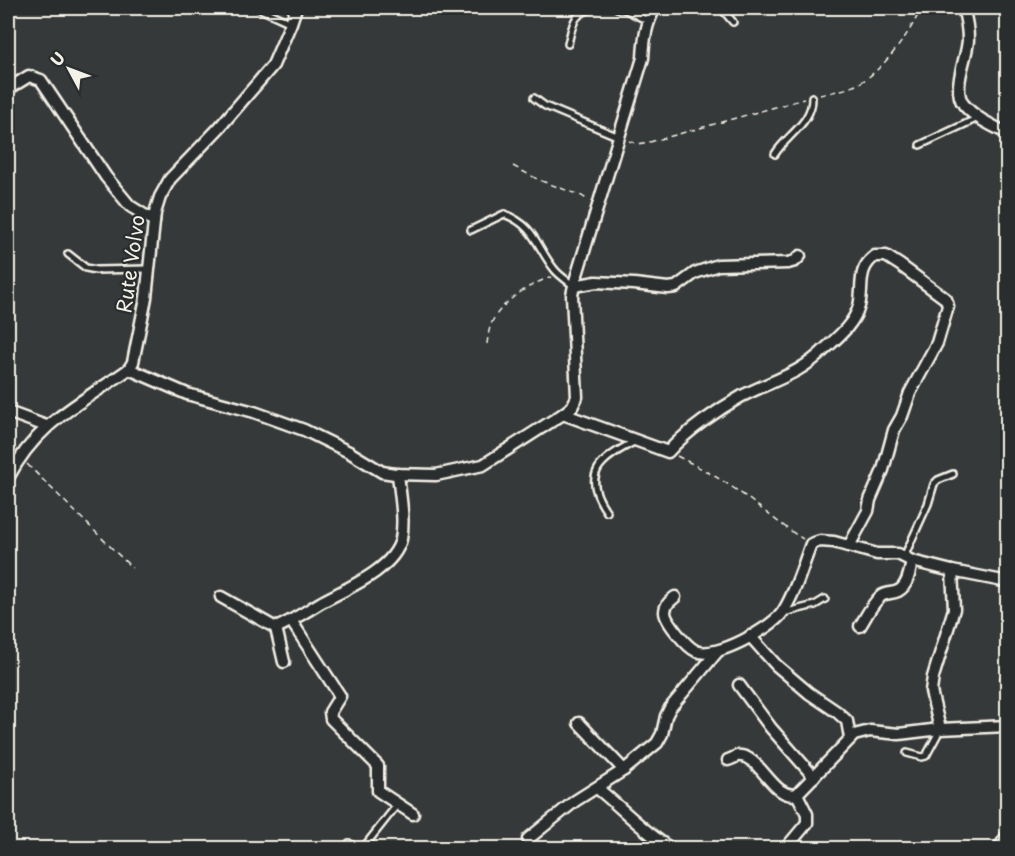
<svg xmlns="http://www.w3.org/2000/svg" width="1015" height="856" viewBox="0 0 1015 856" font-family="'Playpen Sans',sans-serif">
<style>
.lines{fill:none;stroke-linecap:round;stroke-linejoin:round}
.lane-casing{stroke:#f4f1e8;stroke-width:10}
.street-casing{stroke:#f4f1e8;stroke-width:15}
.path{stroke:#f4f1e8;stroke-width:1.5;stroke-dasharray:6 4.5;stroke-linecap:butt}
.lane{stroke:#2a2d2e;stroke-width:5}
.street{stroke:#2a2d2e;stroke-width:10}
.labels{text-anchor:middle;stroke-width:4.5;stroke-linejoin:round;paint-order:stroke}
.street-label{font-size:20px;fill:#f4f1e8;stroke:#2a2d2e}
</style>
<rect width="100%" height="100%" fill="#363939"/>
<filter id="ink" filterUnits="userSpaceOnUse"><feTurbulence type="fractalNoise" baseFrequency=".0167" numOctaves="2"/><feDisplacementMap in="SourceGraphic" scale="12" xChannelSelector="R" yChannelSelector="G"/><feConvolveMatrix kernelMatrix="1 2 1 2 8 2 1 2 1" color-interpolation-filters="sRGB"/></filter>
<g filter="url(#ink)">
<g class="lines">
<defs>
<g id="lane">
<polyline points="258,8 291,23"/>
<polyline points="617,8 624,9 648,21"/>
<polyline points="721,8 733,22"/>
<path d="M568,44C573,23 573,12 596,8"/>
<polyline points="534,98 545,106 619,137"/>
<polyline points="920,145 978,118"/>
<path d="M775,154C787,135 813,122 812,97"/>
<path d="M471,230L504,214C536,226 536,247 555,270C560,276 568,281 574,286"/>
<polyline points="68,254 86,268 96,270 148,269"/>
<path d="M607,512C580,474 600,459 636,441"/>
<polyline points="904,557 928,504 934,484 938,480 953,474"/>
<polyline points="783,613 815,605 825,599"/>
<polyline points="1004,679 1008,683"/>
<polyline points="907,753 922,757 926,756 940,730"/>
<polyline points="349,843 356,848"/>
<polyline points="363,848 397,805"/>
</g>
<g id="street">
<path d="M963,8C966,18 968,29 968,40C967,59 951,89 964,105C976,119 992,125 1008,134"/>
<polyline points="8,89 29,76 41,80 106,177 130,206 154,221"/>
<polyline points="574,286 596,282 634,284 668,288 676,287 695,273 718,265 788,263 795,261 800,256"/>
<path d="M129,369L187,394L254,412L304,430L349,452L382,472L395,474L436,475L483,465L563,414L572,407L577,397L572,295L575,281L643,58C644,39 646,24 655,8"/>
<polyline points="8,412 46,426"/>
<path d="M563,414L668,452C685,432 719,409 742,396C773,380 799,375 825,349C838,337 854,324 859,306C864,286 856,270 875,256H886L900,265L946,299L948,306L937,343L910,393L902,416L894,430L883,470L870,500L868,511L849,546"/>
<path d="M8,478C38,421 79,405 129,369L133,362L146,298L155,213L160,197L170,179L219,128L273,65L291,23L296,8"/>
<polyline points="221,597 276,628 284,662"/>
<path d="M675,597C670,601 665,605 665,612C665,621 687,647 696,651C715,660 771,628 782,613C795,594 803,565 811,544L820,541L834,542L877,554H898L912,561L952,571L1008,582"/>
<polyline points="292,622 340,696 330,712 331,719 378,766 378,791 413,814"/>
<path d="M860,626C866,617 871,605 880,597C885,592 892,594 898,591C908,586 910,571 912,561"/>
<path d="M276,628C292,621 305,612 320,603C345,589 394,570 401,539C405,519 400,495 398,474"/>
<polyline points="750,636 776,665 809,693 837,712 847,721 850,738"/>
<polyline points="739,685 771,728 814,777"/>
<polyline points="579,723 624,770"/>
<polyline points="940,729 931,691 933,677 954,609 952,571"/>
<path d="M728,760C729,760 737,756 737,756C760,753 773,801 797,794"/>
<path d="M597,788C622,808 644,832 670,848"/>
<polyline points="528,839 575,801 624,770 657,743 662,734 666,716 670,708 718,651"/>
<polyline points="786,848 807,823 807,814 797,794 854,735 870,731 899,734 940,729 1008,726"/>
<polyline points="999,848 1008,834"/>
</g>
</defs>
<use href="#lane" class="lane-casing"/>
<use href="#street" class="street-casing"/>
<g class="path">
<path d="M820,95C832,92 845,90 856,85C881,73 911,33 921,8"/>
<polyline points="629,141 638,144 650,142 804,99"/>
<polyline points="513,166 539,180 582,196 589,201"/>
<path d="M487,344C488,336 489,327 493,320C504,300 530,284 551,277"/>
<path d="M677,456C697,466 716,476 735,489C758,505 779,524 803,539"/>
<polyline points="27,464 132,568"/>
</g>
<use href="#lane" class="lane"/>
<use href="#street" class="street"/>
</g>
</g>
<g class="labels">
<g class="street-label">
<text transform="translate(131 264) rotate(-82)" y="7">Rute Volvo</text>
</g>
</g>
<rect width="1015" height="856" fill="none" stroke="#2a2d2e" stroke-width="30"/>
<rect x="15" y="15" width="985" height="826" fill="none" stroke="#f4f1e8" stroke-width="2" filter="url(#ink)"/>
<g transform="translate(69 69) rotate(311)" stroke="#2a2d2e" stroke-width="4.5" paint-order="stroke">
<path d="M0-4.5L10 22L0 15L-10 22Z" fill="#f4f1e8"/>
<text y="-9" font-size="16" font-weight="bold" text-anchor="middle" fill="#f4f1e8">U</text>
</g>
</svg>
